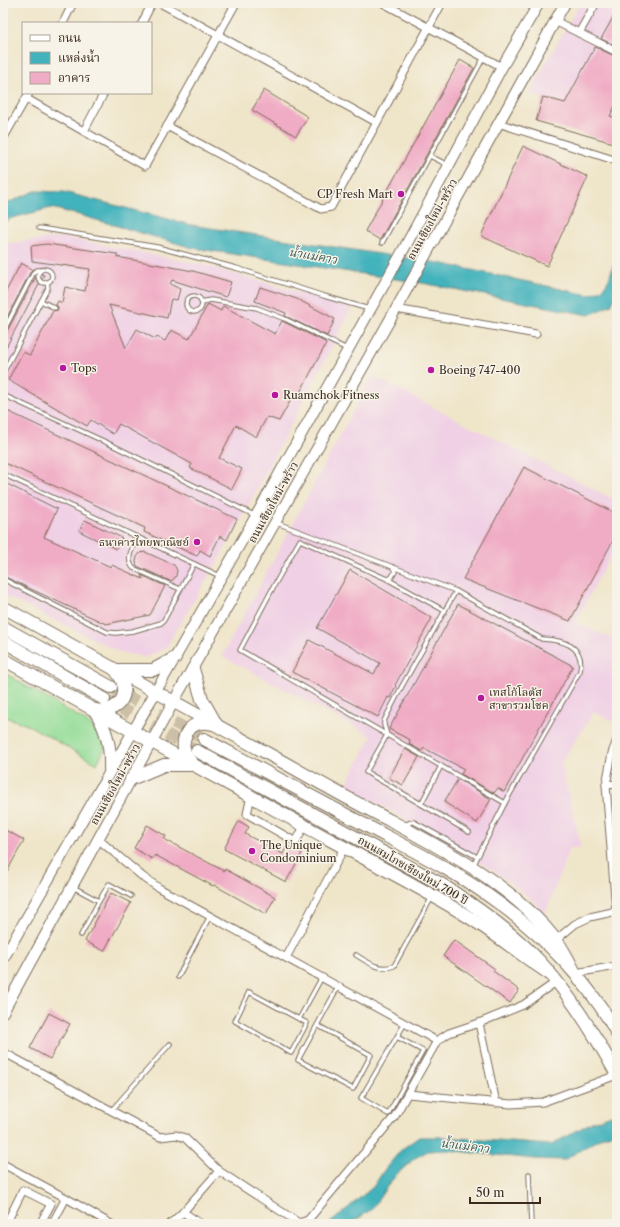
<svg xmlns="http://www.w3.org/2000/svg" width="620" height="1227" viewBox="0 0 620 1227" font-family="'Libre Caslon Text','Noto Serif Thai',serif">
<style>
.built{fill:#f0d0e5}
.grass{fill:#94dd98;stroke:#68845b}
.water{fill:#42b2bc;stroke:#3e6e6d}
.building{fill:#f0abc5}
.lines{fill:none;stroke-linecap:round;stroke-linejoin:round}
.primary-tunnel{stroke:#cbc0a7;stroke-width:12;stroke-dasharray:12 6;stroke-linecap:butt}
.service-casing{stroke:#7a6b5a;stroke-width:5.5}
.minor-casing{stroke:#7a6b5a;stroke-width:9}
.secondary-casing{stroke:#7a6b5a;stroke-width:12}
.primary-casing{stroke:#7a6b5a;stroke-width:14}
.service{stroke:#fff;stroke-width:3.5}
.minor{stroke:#fff;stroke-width:7}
.secondary{stroke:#fff;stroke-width:10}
.primary{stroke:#fff;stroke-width:12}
.poi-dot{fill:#b5179e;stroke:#f7f3e8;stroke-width:1.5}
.labels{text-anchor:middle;stroke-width:3;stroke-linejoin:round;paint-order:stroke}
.poi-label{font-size:11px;fill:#3b2a1e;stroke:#f7f3e8;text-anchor:start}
.street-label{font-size:11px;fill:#3b2a1e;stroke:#f7f3e8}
.water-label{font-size:12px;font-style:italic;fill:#3d5a55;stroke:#f7f3e8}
</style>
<rect width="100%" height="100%" fill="#f7f3e8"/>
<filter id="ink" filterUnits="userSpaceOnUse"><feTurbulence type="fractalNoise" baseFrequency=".025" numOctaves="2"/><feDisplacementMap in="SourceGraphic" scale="8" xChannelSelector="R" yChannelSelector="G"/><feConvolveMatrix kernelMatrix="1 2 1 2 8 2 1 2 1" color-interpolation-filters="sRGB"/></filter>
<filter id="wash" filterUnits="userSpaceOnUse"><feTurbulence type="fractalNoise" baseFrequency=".012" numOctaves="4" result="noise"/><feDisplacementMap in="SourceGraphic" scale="16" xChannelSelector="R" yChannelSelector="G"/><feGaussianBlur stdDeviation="0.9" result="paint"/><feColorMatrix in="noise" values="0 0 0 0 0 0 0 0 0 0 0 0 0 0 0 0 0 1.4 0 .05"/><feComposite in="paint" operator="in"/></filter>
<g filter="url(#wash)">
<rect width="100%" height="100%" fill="#efe5c9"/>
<g class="built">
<polygon points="580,3 617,3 617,117 529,94"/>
<polygon points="62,237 204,265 352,308 229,542 165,649 145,657 120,652 3,595 3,244"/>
<polygon points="372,376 617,501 617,543 575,623 617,640 617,723 594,712 561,762 581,847 569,848 545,915 530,898 497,873 346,785 372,736 222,656"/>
</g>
<polygon class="grass" points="3,672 87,722 100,734 105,748 97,764 30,726 3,716"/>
<g class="water">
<polygon points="35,191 64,192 191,225 439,263 589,295 603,289 609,279 617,253 617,293 611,305 589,315 422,283 193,248 76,214 51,208 12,218 3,223 3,205"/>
<polygon points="617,1113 617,1132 604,1136 564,1160 534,1159 447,1150 428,1151 415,1158 397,1174 386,1188 372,1209 350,1224 329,1224 373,1187 385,1169 402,1149 419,1137 443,1137 551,1145 592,1122"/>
</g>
<g id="blocks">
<g class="building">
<polygon points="617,10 617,46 601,39"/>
<polygon points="595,47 617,57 617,102 610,116 617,118 617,144 536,121 543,97 565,103"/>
<polygon points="460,60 474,68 380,240 365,231"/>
<polygon points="264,90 308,117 296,136 252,110"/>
<polygon points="523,146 588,177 547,266 481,236"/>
<polygon points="47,244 117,254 117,257 193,271 231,282 226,297 172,280 170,284 180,289 177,300 171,299 167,318 109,305 126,348 137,329 155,339 157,337 165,341 171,330 189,339 208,304 221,311 223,306 275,334 282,321 325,342 326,344 297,398 293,396 279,421 267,417 256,437 236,425 219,458 242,469 232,489 190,468 192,464 119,424 113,434 91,420 87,426 8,380 23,352 30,355 53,311 58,310 58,307 56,305 58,301 62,303 65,287 85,291 90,269 32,261 31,246"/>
<polygon points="21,263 32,269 3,325 3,297"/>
<polygon points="38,273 44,275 3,353 3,335 6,333"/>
<polygon points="260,287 297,299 335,319 327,336 285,316 286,313 255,301"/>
<polygon points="3,409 237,519 227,540 220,536 210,556 200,550 197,556 144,532 145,528 3,462"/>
<polygon points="524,467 617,514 617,533 570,621 463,579"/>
<polygon points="3,482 57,509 44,537 111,567 112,565 143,579 141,575 165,586 150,615 106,624 3,576"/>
<polygon points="85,520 122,538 116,549 79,531"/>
<polygon points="145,552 174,565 177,570 176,576 173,580 170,581 137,566 136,562 137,557 140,553"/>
<polygon points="350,570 432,618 395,685 396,686 390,698 388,697 378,717 292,672 309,640 374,674 380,663 317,628"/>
<polygon points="458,604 573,666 504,792 498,788 494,793 461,774 464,769 424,748 422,751 409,744 410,740 389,729"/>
<polygon points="405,749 419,757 403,785 389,778"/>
<polygon points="458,779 491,799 477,823 444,802"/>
<polygon points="239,821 249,827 245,834 283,854 287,846 302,853 286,882 224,849"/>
<polygon points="147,825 166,836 164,839 224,871 225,869 275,897 266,914 214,885 213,886 155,855 152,859 134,848"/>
<polygon points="3,829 24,840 3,879"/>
<polygon points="111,893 131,903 104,951 85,941"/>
<polygon points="454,940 495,969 493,971 519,990 510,1003 443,956"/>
<polygon points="49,1013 70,1024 50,1059 30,1048"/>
</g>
</g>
</g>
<g filter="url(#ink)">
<use href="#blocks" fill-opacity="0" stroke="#7a6b5a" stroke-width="1"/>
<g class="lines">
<g class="primary-tunnel">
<polyline points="111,687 204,739"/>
<polyline points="104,699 197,751"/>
</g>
<defs>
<g id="service">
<polyline points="430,156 448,165"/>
<polyline points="39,228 157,247 236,268 324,296 369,309"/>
<polyline points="382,243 484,57"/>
<circle cx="45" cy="276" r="7"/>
<circle cx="194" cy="304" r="8"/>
<polyline points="41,301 55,308"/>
<polyline points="201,302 211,300 257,308 285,319 347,349"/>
<polyline points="3,332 34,272 37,270 40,270"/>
<polyline points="3,373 48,288 47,282"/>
<polyline points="3,395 112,445 254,515"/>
<polyline points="3,474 220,576"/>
<path d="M277,523L456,591L542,639C562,640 585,645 580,671L505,803L473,866"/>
<path d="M138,537C133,548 125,557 133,568L180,589"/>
<polyline points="393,567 395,572 391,578 387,579 300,540 275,584 240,650 505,803"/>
<polyline points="3,579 107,632 116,633 133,631 161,623 164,620 194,564"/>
<polyline points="387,579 445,611"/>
<polyline points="441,766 421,804 366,772 387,735 384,725 384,721 402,686 456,591"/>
<polyline points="421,804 469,832"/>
<polyline points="404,825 411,822 414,822 477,857"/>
<polyline points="73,887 99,901 109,884 131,896"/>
<polyline points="81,935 99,901"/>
<path d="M356,955C369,963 379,971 394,966L432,897"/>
<polyline points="178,977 210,916"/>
<polyline points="299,1019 249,992 235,1021 291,1053 307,1023 299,1019 322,977"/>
<polyline points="317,1025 371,1055 353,1089 298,1060 338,987"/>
<polyline points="397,1037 423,1051 388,1114 361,1098 405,1023"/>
<polyline points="111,1111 170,1044"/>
<polyline points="529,1174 531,1224"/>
</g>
<g id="minor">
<polyline points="160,3 376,122"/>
<polyline points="383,3 502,67"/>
<polyline points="555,21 617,52"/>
<polyline points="63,23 73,3"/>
<polyline points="142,23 152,3"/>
<polyline points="579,33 596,3"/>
<polyline points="27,99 145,166 236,3"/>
<polyline points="498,123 617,161"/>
<polyline points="167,126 321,209 331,207 442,3"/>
<polyline points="84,131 104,93"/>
<polyline points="3,139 29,93"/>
<polyline points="396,309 536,334"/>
<polyline points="606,785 617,784"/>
<polyline points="251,796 247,814 296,842 304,826"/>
<polyline points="98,839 143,877 159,888 437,1041"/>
<polyline points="616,911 606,785 612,753 617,740"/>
<polyline points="556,940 575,924 590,917 617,911"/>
<polyline points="286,958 344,848"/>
<polyline points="575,973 617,966"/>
<polyline points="479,1023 496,1103"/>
<polyline points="3,1052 160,1137 176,1135 185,1138 219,1171 299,1223 308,1220 395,1116 437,1041 449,1033 479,1023 523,1005 556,982"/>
<polyline points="408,1094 511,1104 543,1102 617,1075"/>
<polyline points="3,1164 66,1198 111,1224"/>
<polyline points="183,1212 201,1224"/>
<polyline points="6,1224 23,1190 51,1204 40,1224"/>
<polyline points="52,1224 66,1198"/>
<polyline points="170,1224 183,1212 219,1171"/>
</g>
<g id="secondary">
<polyline points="3,959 256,516 406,245 502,67 539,3"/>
<polyline points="3,1012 174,701 396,309 565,3"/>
</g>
<g id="primary">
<path d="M3,607C96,659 190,711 283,762C313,779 343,796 374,812C439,847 509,881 556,940C564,950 569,961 575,973"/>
<polyline points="3,627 111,687"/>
<polyline points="3,641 104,699"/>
<path d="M3,659C109,719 216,777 323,836C371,862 420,887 467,916C496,934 522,956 550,974"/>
<polyline points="193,669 202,699 216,724"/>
<polyline points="119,670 153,670 175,658"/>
<path d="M94,710C120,714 134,692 116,671"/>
<path d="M95,711C107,729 111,748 110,769"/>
<path d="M204,739C258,768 312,797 367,826C412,850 459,873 500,904C546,938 589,983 617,1033"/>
<path d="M197,751L441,884C469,902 497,921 522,944C561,979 592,1029 617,1075"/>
<path d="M192,763C174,746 187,716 213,724"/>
<polyline points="131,779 164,765 191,765"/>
</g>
</defs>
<use href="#service" class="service-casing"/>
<use href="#minor" class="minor-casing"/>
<use href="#secondary" class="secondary-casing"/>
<use href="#primary" class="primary-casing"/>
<use href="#service" class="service"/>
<use href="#minor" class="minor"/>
<use href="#secondary" class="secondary"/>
<use href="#primary" class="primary"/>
</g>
</g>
<g class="poi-dot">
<circle cx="401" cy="194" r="4"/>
<circle cx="63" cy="368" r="4"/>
<circle cx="431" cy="370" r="4"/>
<circle cx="275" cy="395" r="4"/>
<circle cx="197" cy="542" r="4"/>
<circle cx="481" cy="698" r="4"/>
<circle cx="252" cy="851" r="4"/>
</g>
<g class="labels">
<g class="poi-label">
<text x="393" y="198" text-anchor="end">CP Fresh Mart</text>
<text x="71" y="372">Tops</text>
<text x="439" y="374">Boeing 747-400</text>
<text x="283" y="399">Ruamchok Fitness</text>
<text x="189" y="546" text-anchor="end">ธนาคารไทยพาณิชย์</text>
<text x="489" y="696">เทสโก้โลตัส<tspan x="489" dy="13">สาขารวมโชค</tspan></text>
<text x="260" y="849">The Unique<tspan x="260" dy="13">Condominium</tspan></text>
</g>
<g class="street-label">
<text transform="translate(432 219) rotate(-61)" y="4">ถนนเชียงใหม่-พร้าว</text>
<text transform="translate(273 502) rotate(-61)" y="4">ถนนเชียงใหม่-พร้าว</text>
<text transform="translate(115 784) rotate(-61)" y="4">ถนนเชียงใหม่-พร้าว</text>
<text transform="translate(413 870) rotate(30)" y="4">ถนนสมโภชเชียงใหม่ 700 ปี</text>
</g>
<g class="water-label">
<text transform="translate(313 256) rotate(10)" y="4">น้ำแม่คาว</text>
<text transform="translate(465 1146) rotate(7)" y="4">น้ำแม่คาว</text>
</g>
</g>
<rect width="620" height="1227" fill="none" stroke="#f7f3e8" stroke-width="16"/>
<rect x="22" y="22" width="130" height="72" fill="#f7f3e8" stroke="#aca397"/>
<rect x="30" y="35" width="20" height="6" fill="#ffffff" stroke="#aca397"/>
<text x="58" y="42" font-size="12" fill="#3b2a1e">ถนน</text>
<rect x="30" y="52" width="20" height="12" fill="#42b2bc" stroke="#aca397"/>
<text x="58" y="62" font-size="12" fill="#3b2a1e">แหล่งน้ำ</text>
<rect x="30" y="72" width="20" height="12" fill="#f0abc5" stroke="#aca397"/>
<text x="58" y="82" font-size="12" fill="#3b2a1e">อาคาร</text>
<path d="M470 1197v6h70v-6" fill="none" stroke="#3b2a1e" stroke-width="2"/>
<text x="476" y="1197" font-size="12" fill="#3b2a1e" stroke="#f7f3e8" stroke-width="3" paint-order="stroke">50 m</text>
</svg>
